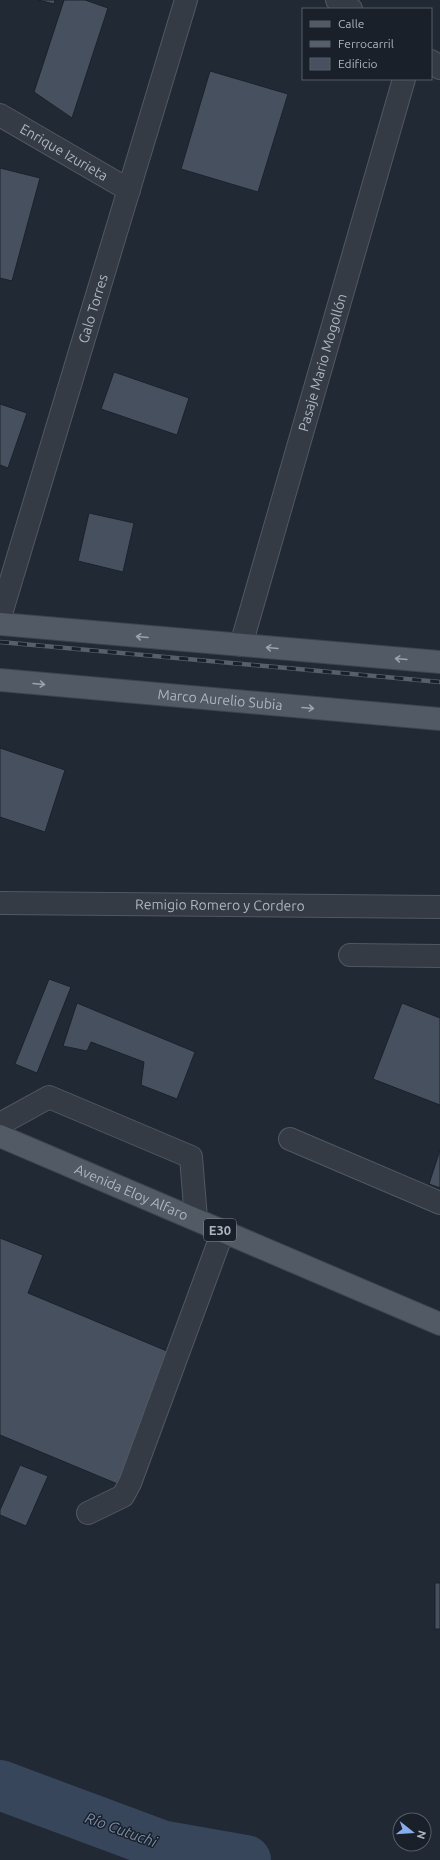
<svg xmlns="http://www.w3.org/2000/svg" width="440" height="1860" viewBox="0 0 440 1860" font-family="Ubuntu,sans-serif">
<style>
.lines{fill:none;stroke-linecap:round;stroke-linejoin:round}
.river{stroke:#38465c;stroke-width:50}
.building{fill:#47505e;stroke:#1c222c}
.minor-casing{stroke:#525863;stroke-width:24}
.major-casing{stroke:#3e444f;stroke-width:24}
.minor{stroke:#343b45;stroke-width:22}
.major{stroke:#525a65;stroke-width:22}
.rail-casing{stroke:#565f6c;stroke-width:4.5}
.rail{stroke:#1a2029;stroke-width:3;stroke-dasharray:9;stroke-linecap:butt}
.oneway{stroke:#9ca3af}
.labels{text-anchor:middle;stroke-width:3;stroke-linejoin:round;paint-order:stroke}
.shield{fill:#1a2029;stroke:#828894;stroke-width:1}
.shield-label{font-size:13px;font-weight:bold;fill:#aeb5c2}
.street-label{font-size:14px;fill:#aeb5c2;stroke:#1a2029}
.water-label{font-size:15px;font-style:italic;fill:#798ca9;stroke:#1a2029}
</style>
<rect width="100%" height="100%" fill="#212934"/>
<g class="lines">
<polyline class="river" points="0,1785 161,1845 246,1860"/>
</g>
<g class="building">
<polygon points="38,0 55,0 54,4"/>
<polygon points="64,0 85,0 108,8 72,118 34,92"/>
<polygon points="210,71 288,94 258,192 181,169"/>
<polygon points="0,168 40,178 12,281 0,278"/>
<polygon points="114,372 189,398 177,435 101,409"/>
<polygon points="0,404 27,413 8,468 0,465"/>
<polygon points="89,513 134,523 123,572 78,561"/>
<polygon points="0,748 65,770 45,832 0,817"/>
<polygon points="49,979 71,987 37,1073 15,1064"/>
<polygon points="77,1003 195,1052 177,1099 141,1085 144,1062 91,1042 87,1051 63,1046"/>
<polygon points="402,1003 440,1018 440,1105 373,1079"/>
<polygon points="440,1150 440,1188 429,1184"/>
<polygon points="0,1238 43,1255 28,1293 174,1354 120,1485 0,1435"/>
<polygon points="20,1465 48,1476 26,1526 0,1515 0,1510"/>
<rect x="435" y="1583" width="5" height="46"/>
</g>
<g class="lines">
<defs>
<g id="minor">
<polyline points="337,0 351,9"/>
<polyline points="431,61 440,68"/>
<path id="s1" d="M0,115L129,190"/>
<path id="s2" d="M0,617L186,0"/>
<path id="s3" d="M241,645L404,79"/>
<path id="s4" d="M0,903L440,907"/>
<polyline points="350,955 440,956"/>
<polyline points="0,1124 49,1097 191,1157 196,1219"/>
<polyline points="290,1139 440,1203"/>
<polyline points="88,1513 123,1496 130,1483 223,1231"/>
</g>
<g id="major">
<polyline points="0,624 440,662"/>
<path id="s5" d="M0,680L440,719"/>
<path id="s6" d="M0,1136L440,1324"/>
</g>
</defs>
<use href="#minor" class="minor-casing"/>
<use href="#major" class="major-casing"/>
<use href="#minor" class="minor"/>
<use href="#major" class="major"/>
<defs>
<polyline id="rail" points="0,642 440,682"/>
</defs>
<use href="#rail" class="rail-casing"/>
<use href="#rail" class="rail"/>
</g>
<defs><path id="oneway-shaft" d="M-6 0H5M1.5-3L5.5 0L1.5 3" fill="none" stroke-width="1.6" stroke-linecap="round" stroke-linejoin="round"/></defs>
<g class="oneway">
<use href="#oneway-shaft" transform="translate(142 637) rotate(-175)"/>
<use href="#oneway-shaft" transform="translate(272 648) rotate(-175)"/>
<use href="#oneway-shaft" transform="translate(401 659) rotate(-175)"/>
<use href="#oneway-shaft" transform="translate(39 684) rotate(5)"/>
<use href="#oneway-shaft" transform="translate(308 708) rotate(5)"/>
</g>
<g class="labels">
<rect class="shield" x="204" y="1219" width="32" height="22" rx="3"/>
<g class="shield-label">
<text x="220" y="1235">E30</text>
</g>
<g class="street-label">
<text dy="5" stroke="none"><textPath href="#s1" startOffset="74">Enrique Izurieta</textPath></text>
<text dy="5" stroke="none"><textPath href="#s2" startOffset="322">Galo Torres</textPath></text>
<text dy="5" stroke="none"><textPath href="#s3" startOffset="294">Pasaje Mario Mogollón</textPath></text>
<text dy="5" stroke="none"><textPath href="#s5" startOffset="221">Marco Aurelio Subia</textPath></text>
<text dy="5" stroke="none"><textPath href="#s4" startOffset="220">Remigio Romero y Cordero</textPath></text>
<text dy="5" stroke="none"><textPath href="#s6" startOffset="143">Avenida Eloy Alfaro</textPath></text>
</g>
<g class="water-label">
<text transform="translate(121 1830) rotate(20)" y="5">Río Cutuchi</text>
</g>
</g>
<rect x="302" y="8" width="130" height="72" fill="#1a2029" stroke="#555c66"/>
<rect x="310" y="21" width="20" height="6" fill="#525a65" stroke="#555c66"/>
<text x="338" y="28" font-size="12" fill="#aeb5c2">Calle</text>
<rect x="310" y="41" width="20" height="6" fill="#565f6c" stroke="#555c66"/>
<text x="338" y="48" font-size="12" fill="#aeb5c2">Ferrocarril</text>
<rect x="310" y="58" width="20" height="12" fill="#47505e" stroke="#555c66"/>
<text x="338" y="68" font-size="12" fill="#aeb5c2">Edificio</text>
<g transform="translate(412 1832) rotate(107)"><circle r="19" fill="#1a2029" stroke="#555c66"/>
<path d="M0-3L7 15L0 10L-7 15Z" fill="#87adee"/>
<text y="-6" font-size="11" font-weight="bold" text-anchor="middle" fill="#aeb5c2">N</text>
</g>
</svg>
